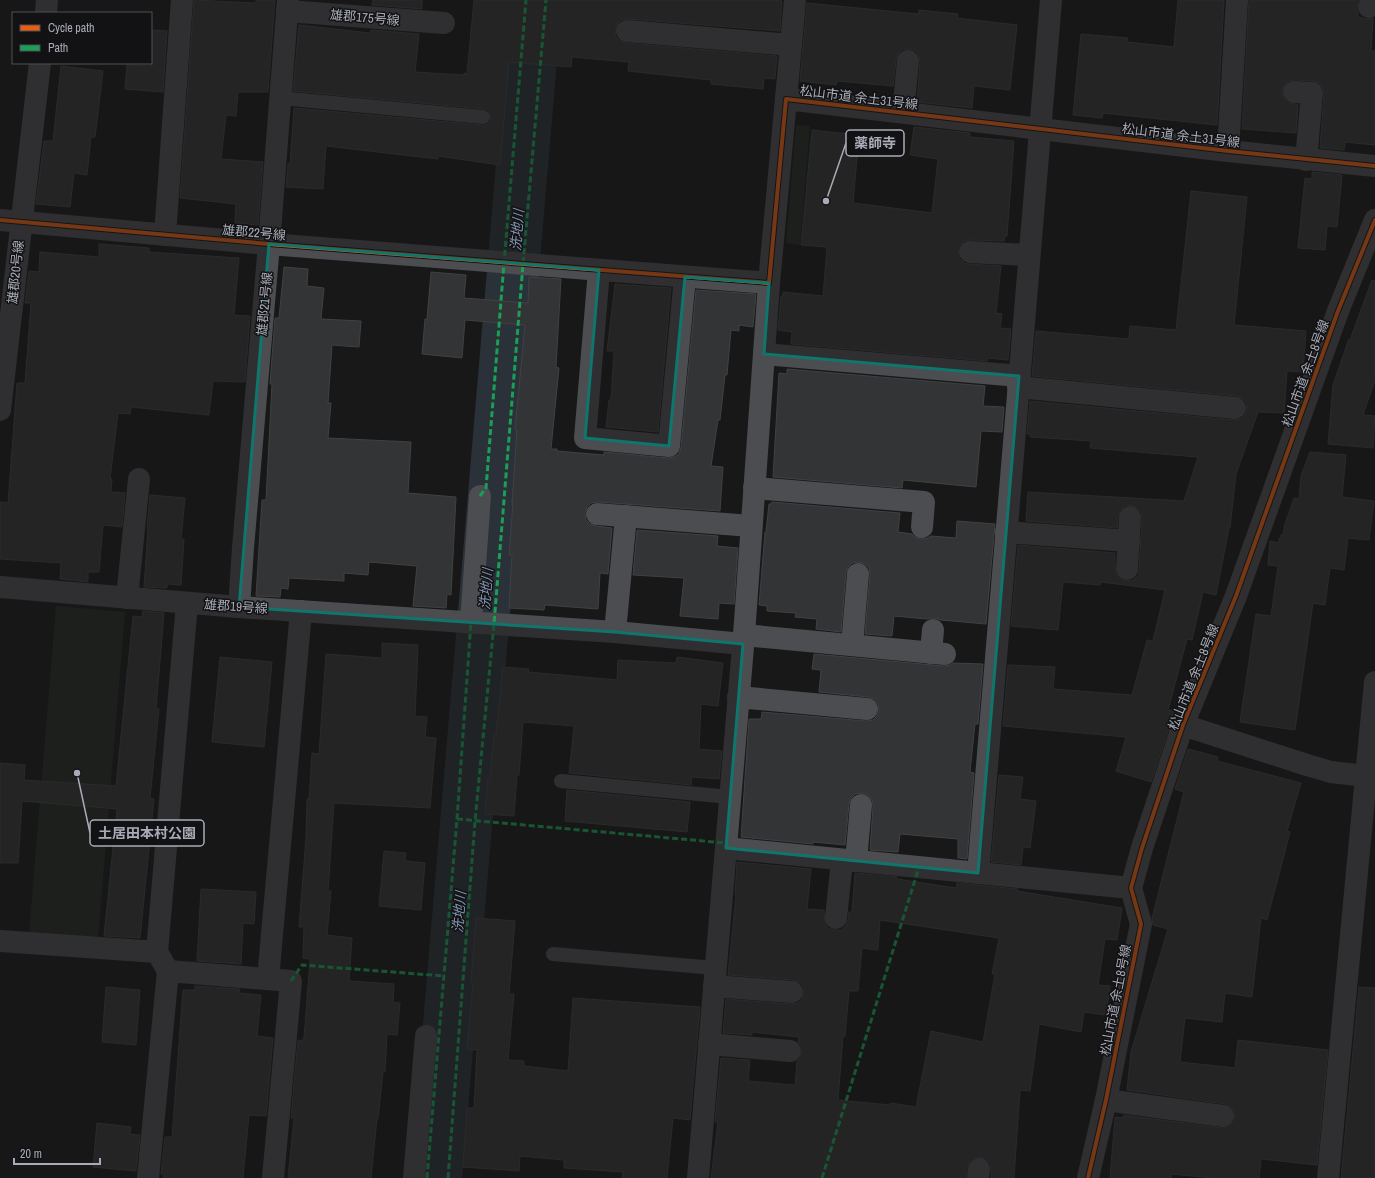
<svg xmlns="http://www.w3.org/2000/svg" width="1375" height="1178" viewBox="0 0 1375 1178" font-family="'Archivo Narrow','Noto Sans JP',sans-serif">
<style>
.green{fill:#222823}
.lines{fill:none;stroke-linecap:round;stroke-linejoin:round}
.river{stroke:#2b3139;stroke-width:52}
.building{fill:#333436;stroke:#404144;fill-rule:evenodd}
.lane{stroke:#4c4d50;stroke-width:14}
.street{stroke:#4c4d50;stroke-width:22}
.quiet{stroke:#1a9f57;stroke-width:3;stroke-dasharray:6 3;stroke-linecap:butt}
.cycleway-casing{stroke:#121214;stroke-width:6}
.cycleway{stroke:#e95d12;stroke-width:4}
.marked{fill:none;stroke:#0f766e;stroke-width:3;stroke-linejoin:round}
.labels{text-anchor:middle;stroke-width:3;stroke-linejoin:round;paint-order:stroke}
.street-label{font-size:13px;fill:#a9acb8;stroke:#121214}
.water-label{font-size:14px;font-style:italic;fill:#8294b1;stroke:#121214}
.leader{fill:none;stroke:#a9acb8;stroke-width:1.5}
.callout-dot{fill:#a9acb8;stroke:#121214;stroke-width:1.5}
.callout{fill:#121214;stroke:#a9acb8;stroke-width:1.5}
.callout-label{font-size:14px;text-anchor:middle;font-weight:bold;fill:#a9acb8}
</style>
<rect width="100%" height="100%" fill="#181818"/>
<g class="green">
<polygon points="796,125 810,126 800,245 786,243"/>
<polygon points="56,606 125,612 98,939 29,934"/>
</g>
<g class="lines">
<polyline class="river" points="436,1178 536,0"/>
</g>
<g class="building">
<polygon points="194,0 256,3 256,0 275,0 268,92 238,92 236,116 226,115 221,159 263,162 258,225 235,223 236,204 180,198"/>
<polygon points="373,0 422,0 422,9 372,5"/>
<polygon points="474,0 771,0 782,1 780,31 628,19 621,20 617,24 615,30 616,37 620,41 626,43 777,56 775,79 764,78 763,89 711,84 711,80 628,71 629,62 572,57 571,67 509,62 500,165 438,156 438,159 326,146 323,189 286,187 288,164 290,164 294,108 482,125 486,125 490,122 491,117 488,110 484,109 293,91 299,25 370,33 371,30 419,34 415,72 464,75 464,73 467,74"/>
<polygon points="1178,0 1224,0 1217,125 1103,113 1102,118 1073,115 1081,34 1128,38 1127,42 1174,47"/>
<polygon points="1249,0 1358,0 1357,10 1358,13 1358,17 1366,19 1373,18 1371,51 1375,51 1375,145 1345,142 1344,150 1320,148 1324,94 1323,88 1319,83 1313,81 1295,80 1289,81 1284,85 1282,91 1283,97 1287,102 1298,105 1296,133 1242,129"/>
<polygon points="807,3 919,14 919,10 958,14 957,18 1017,25 1010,90 974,86 972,108 917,102 920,62 919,56 916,51 909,49 902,50 898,54 896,60 893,86 837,81 836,85 800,81"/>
<polygon points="151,30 167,31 163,92 125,89 127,65 151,66"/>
<polygon points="61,66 103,71 95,137 91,137 87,175 74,173 70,207 36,204 44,141 53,141"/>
<polygon points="914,127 970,133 970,137 1014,141 1007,236 1005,236 1004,241 971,240 965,241 960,245 958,252 959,258 964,263 969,264 1001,266 996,313 1002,314 1000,328 1011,329 1008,360 988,358 987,361 791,344 792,332 778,330 781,296 783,296 783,292 823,296 827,247 801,245 812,130 859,135 853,203 932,213 938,159 910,155"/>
<polygon points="1312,172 1342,175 1337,227 1327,226 1325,250 1298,248 1305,178 1312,179"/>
<polygon points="1191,191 1247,197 1234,325 1306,331 1303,372 1287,371 1284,413 1258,412 1236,474 1230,528 1229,528 1216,595 1203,592 1192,640 1187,639 1168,710 1174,711 1173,717 1151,782 1116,771 1126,737 1003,726 1008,665 1055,667 1053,689 1132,695 1147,640 1153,641 1165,590 1101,582 1100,585 1063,582 1058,630 1011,626 1018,545 1115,553 1115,568 1116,574 1120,579 1126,581 1133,580 1138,576 1139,570 1142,518 1141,512 1137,507 1130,505 1125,506 1120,510 1118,516 1117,528 1026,521 1028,492 1184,501 1198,457 1090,448 1091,441 1030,437 1030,434 1027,434 1030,401 1234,420 1241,419 1245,415 1247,410 1246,402 1242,398 1236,396 1032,376 1036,331 1129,339 1130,326 1176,330"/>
<polygon points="99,244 149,248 149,252 239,258 234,315 250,316 245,382 213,381 209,415 131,407 130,414 118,413 110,479 112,479 111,492 125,493 122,527 103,525 99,572 88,572 88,582 60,579 61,563 0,559 0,502 8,503 17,383 25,383 31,303 25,303 29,271 39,272 40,252 99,257"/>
<polygon points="284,267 308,269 307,286 324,288 321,319 361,321 359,347 332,345 328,403 331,403 328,438 411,442 408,493 456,497 451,595 447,594 446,608 413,606 417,566 369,562 368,575 344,573 344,581 289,578 288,589 281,588 280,597 256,596 262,500 266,500 272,384 270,384 275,318 279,318"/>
<polygon points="431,272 466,275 464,298 528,303 529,277 561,279 556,367 559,368 551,449 557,449 557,451 604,455 604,452 668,458 674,457 679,454 681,447 696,290 756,294 753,327 739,325 739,331 731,330 727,375 725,375 720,420 718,420 711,466 723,467 720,511 598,502 591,503 587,507 585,513 586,520 590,524 596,526 612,528 608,574 600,573 598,609 545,605 544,610 509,608 512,555 509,555 513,503 512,503 517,430 515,429 525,325 465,320 462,358 422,354 425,319 427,319"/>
<polygon points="1372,280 1375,281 1375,380 1363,415 1375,416 1373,448 1328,444 1333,385 1349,339 1350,340"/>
<polygon points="615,284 671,288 658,432 606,427 609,400 611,400 614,351 607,351"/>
<polygon points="787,369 985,386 983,406 1004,407 1002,432 981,431 976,487 903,480 902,488 773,477 779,373 787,374"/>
<polygon points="1310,452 1346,455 1342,497 1374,501 1369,540 1348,538 1344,570 1330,568 1325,605 1313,603 1295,730 1240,722 1256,614 1271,616 1278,566 1268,565 1270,541 1278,543 1281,535 1283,535 1285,524 1294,498 1299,499 1301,476"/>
<polygon points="150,495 185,498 181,539 184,539 181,585 167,584 167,588 144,587 148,529 147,529"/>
<polygon points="772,502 900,513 898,532 912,534 915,537 921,539 927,538 931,536 956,538 957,521 995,524 986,624 941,620 934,618 927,619 894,616 892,636 865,634 870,575 869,568 865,564 859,562 852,563 848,567 846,573 841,632 816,629 817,619 795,617 796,613 767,611 767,606 759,605 765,532 766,532 769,504 771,504"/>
<polygon points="637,530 718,536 717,546 738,548 734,604 719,603 718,619 680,616 684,578 633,575"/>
<polygon points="143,611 164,613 156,709 159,709 150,798 154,799 140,938 104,936 117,809 22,801 18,863 0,863 0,763 25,765 24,780 116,786 133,616 142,617"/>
<polygon points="382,643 418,645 415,716 427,717 425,737 436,738 430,808 334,803 328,891 331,891 327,935 352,938 349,981 394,984 393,1002 400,1003 397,1035 387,1034 385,1072 383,1071 378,1119 377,1118 371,1178 288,1178 294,1118 291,1118 298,1040 302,1041 304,1038 310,959 303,958 304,927 299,927 306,838 307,799 309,799 312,753 319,754 326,654 382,658"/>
<polygon points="814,654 944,666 950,665 953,663 983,664 978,724 975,724 970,772 974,773 967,859 958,858 958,839 900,834 898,852 870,850 873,806 872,800 868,795 862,793 855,794 851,798 849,804 845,845 813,842 813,844 741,837 749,719 761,719 762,712 866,721 873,720 877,716 879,711 878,704 874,699 868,697 819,692 821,670 812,669"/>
<polygon points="220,657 272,662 264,747 212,742"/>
<polygon points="677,657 723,663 718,706 701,704 699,749 722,751 719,779 692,777 691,785 569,773 574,726 523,722 519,775 517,775 514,816 485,814 488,778 490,778 494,734 496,735 503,667 529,669 528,672 617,680 618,660 676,663"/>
<polygon points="1188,749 1218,757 1217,761 1301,783 1287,831 1290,832 1267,920 1261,918 1252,997 1225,993 1222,1022 1185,1018 1180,1062 1235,1068 1238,1040 1328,1050 1317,1165 1261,1159 1259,1178 1214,1178 1171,1174 1171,1178 1110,1178 1115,1117 1123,1118 1124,1115 1222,1128 1228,1127 1233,1123 1235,1118 1234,1111 1230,1106 1225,1104 1127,1090 1131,1052 1168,929 1153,925 1152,918 1184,792 1175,789"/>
<polygon points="999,775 1023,777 1020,799 1036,801 1030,848 1023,847 1021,865 991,862"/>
<polygon points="567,790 690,802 687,832 565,821"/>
<polygon points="384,851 406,853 405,861 425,863 421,910 379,906"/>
<path d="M737,862L811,869L807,909L824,910L825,923L828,928L834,930H841L846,926L848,920L849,912H852L855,873L897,877V879L956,888L957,883L1018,889L1017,891L1122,908L1117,940L1105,939L1098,985L1110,986L1106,1015L1084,1012L1081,1032L1039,1024L1030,1091L1020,1090L1014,1178H991V1170L990,1164L986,1159L980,1157L974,1158L969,1162L967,1168L966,1178H711L718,1122H715L721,1058L750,1060L748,1081L795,1085L797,1061L800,1058L802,1052L801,1046L798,1042L799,1037L752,1032V1035L723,1033L726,999L791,1004L798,1003L802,999L804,993L803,986L799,982L793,980L728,975L736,895H735ZM880,920L999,938L992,974H995L983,1042L931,1031L916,1107L890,1103V1105L838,1100L843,1036H845L849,991H858L862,948L878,950Z"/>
<polygon points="201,889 256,892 254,924 243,923 241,964 197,961"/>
<polygon points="476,918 515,921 509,994 514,994 508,1060 524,1061 524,1066 568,1071 573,998 700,1007 690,1120 673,1118 667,1178 622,1178 623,1172 564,1168 564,1160 520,1156 519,1171 463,1167 467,1108 474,1108 477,1050 467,1049 473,983 471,983"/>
<polygon points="195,986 240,989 239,993 261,995 257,1036 273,1038 266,1116 249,1115 243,1178 163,1178 164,1174 161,1174 165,1137 172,1137 183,990 195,990"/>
<polygon points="106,987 140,990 136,1045 102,1042"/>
<polygon points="1359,987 1375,988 1375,1178 1341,1178"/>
<polygon points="97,1123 131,1127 130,1134 140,1135 136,1171 93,1167"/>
</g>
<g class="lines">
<g class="lane">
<polyline points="280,98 483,117"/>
<polyline points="561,781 730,797"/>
<polyline points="553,954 715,968"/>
</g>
<g class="street">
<polyline points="1369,7 1371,0"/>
<polyline points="287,11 444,23"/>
<polyline points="46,13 47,0"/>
<polyline points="627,31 791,45"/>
<polyline points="1294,92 1312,93 1306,160"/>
<polyline points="786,99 795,0"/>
<polyline points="903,112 908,61"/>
<polyline points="1228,151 1237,0"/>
<polyline points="0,220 269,244 769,283 786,99 1228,151 1375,166"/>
<polyline points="165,235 182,0"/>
<polyline points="970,252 1029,255"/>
<polyline points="599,270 585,438 669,446 685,277"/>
<polyline points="764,354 1019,376"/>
<polyline points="1018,387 1235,408"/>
<polyline points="0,410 40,63"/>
<polyline points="754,488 924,502 922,527"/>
<polyline points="597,514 751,526"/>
<polyline points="1006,532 1129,541"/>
<polyline points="1127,569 1130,517"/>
<polyline points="0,587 239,607 615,632 743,644"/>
<polyline points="127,598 139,479"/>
<polyline points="239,607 243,548 269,244 288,0"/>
<polyline points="471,622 480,496"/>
<polyline points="615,632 626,516"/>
<polyline points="744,635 945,654"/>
<polyline points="852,645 858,574"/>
<polyline points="931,653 933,630"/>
<polyline points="738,697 867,709"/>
<polyline points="1183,725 1307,765 1331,772 1375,777"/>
<polyline points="726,848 1131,888"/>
<polyline points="856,861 861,805"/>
<polyline points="978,873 1051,0"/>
<polyline points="836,918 842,860"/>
<polyline points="0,941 157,952"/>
<polyline points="168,971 157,952 187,603"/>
<polyline points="268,979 301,611"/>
<polyline points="714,986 792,992"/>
<polyline points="709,1044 790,1051"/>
<polyline points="1106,1100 1223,1116"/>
<polyline points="148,1178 168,971 291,981 273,1178"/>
<polyline points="414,1178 426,1036"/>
<polyline points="698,1178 744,635 769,283"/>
<polyline points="978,1178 979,1169"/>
<polyline points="1088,1178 1106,1100 1141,924 1131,888 1142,848 1183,725 1236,596 1338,311 1375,220"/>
<polyline points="1328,1178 1375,682"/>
</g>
<g class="quiet">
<polyline points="480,496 486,488 504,263 526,0"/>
<polyline points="457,819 726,843"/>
<polyline points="291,981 302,965 444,976"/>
<polyline points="427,1178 457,819 471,622"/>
<polyline points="448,1178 475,821 494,624 523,264 546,0"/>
<polyline points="822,1178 919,867"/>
</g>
<defs>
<g id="cycleway">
<polyline points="0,220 269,244 769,283 786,99 1228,151 1375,166"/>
<polyline points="1088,1178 1106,1100 1141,924 1131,888 1142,848 1183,725 1236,596 1338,311 1375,220"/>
</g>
</defs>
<use href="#cycleway" class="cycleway-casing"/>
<use href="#cycleway" class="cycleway"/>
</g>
<path d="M0 0H1375V1178H0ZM269,244L599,270L585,438L669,446L685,277L769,283L764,354L1019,376L978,873L726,848L743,644L615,632L239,607Z" fill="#181818" fill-opacity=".55" fill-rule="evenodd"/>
<path class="marked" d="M269,244L599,270L585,438L669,446L685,277L769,283L764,354L1019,376L978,873L726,848L743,644L615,632L239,607Z"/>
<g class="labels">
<g class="street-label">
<text transform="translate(365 17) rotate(5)" y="5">雄郡175号線</text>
<text transform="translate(859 97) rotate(7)" y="5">松山市道 余土31号線</text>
<text transform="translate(1181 135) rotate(7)" y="5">松山市道 余土31号線</text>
<text transform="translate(254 232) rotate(5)" y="5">雄郡22号線</text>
<text transform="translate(15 272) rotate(-84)" y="5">雄郡20号線</text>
<text transform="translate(264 304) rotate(-85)" y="5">雄郡21号線</text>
<text transform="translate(1305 373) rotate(-70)" y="5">松山市道 余土8号線</text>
<text transform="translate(236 606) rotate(4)" y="5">雄郡19号線</text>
<text transform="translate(1193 677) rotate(-68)" y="5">松山市道 余土8号線</text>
<text transform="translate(1115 1000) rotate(-79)" y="5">松山市道 余土8号線</text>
</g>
<g class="water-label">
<text transform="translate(517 230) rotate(-85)" y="5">洗地川</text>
<text transform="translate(486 589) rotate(-85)" y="5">洗地川</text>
<text transform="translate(459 912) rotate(-85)" y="5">洗地川</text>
</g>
</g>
<path class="leader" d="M826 201L846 143M77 773L90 833"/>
<g class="callout-dot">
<circle cx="826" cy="201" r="4"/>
<circle cx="77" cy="773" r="4"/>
</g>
<g class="callout">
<rect x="846" y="130" width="58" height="26" rx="4"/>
<rect x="90" y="820" width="114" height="26" rx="4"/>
</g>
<g class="callout-label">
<text x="875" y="148">薬師寺</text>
<text x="147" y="838">土居田本村公園</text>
</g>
<rect x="12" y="12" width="140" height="52" fill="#121214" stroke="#4e5056"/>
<rect x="20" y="25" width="20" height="6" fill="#e95d12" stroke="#4e5056"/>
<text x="48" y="32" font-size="12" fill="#a9acb8">Cycle path</text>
<rect x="20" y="45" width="20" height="6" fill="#1a9f57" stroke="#4e5056"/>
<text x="48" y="52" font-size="12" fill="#a9acb8">Path</text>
<path d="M14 1158v6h86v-6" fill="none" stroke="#a9acb8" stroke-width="2"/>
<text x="20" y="1158" font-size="12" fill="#a9acb8" stroke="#121214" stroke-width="3" paint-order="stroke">20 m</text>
</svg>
